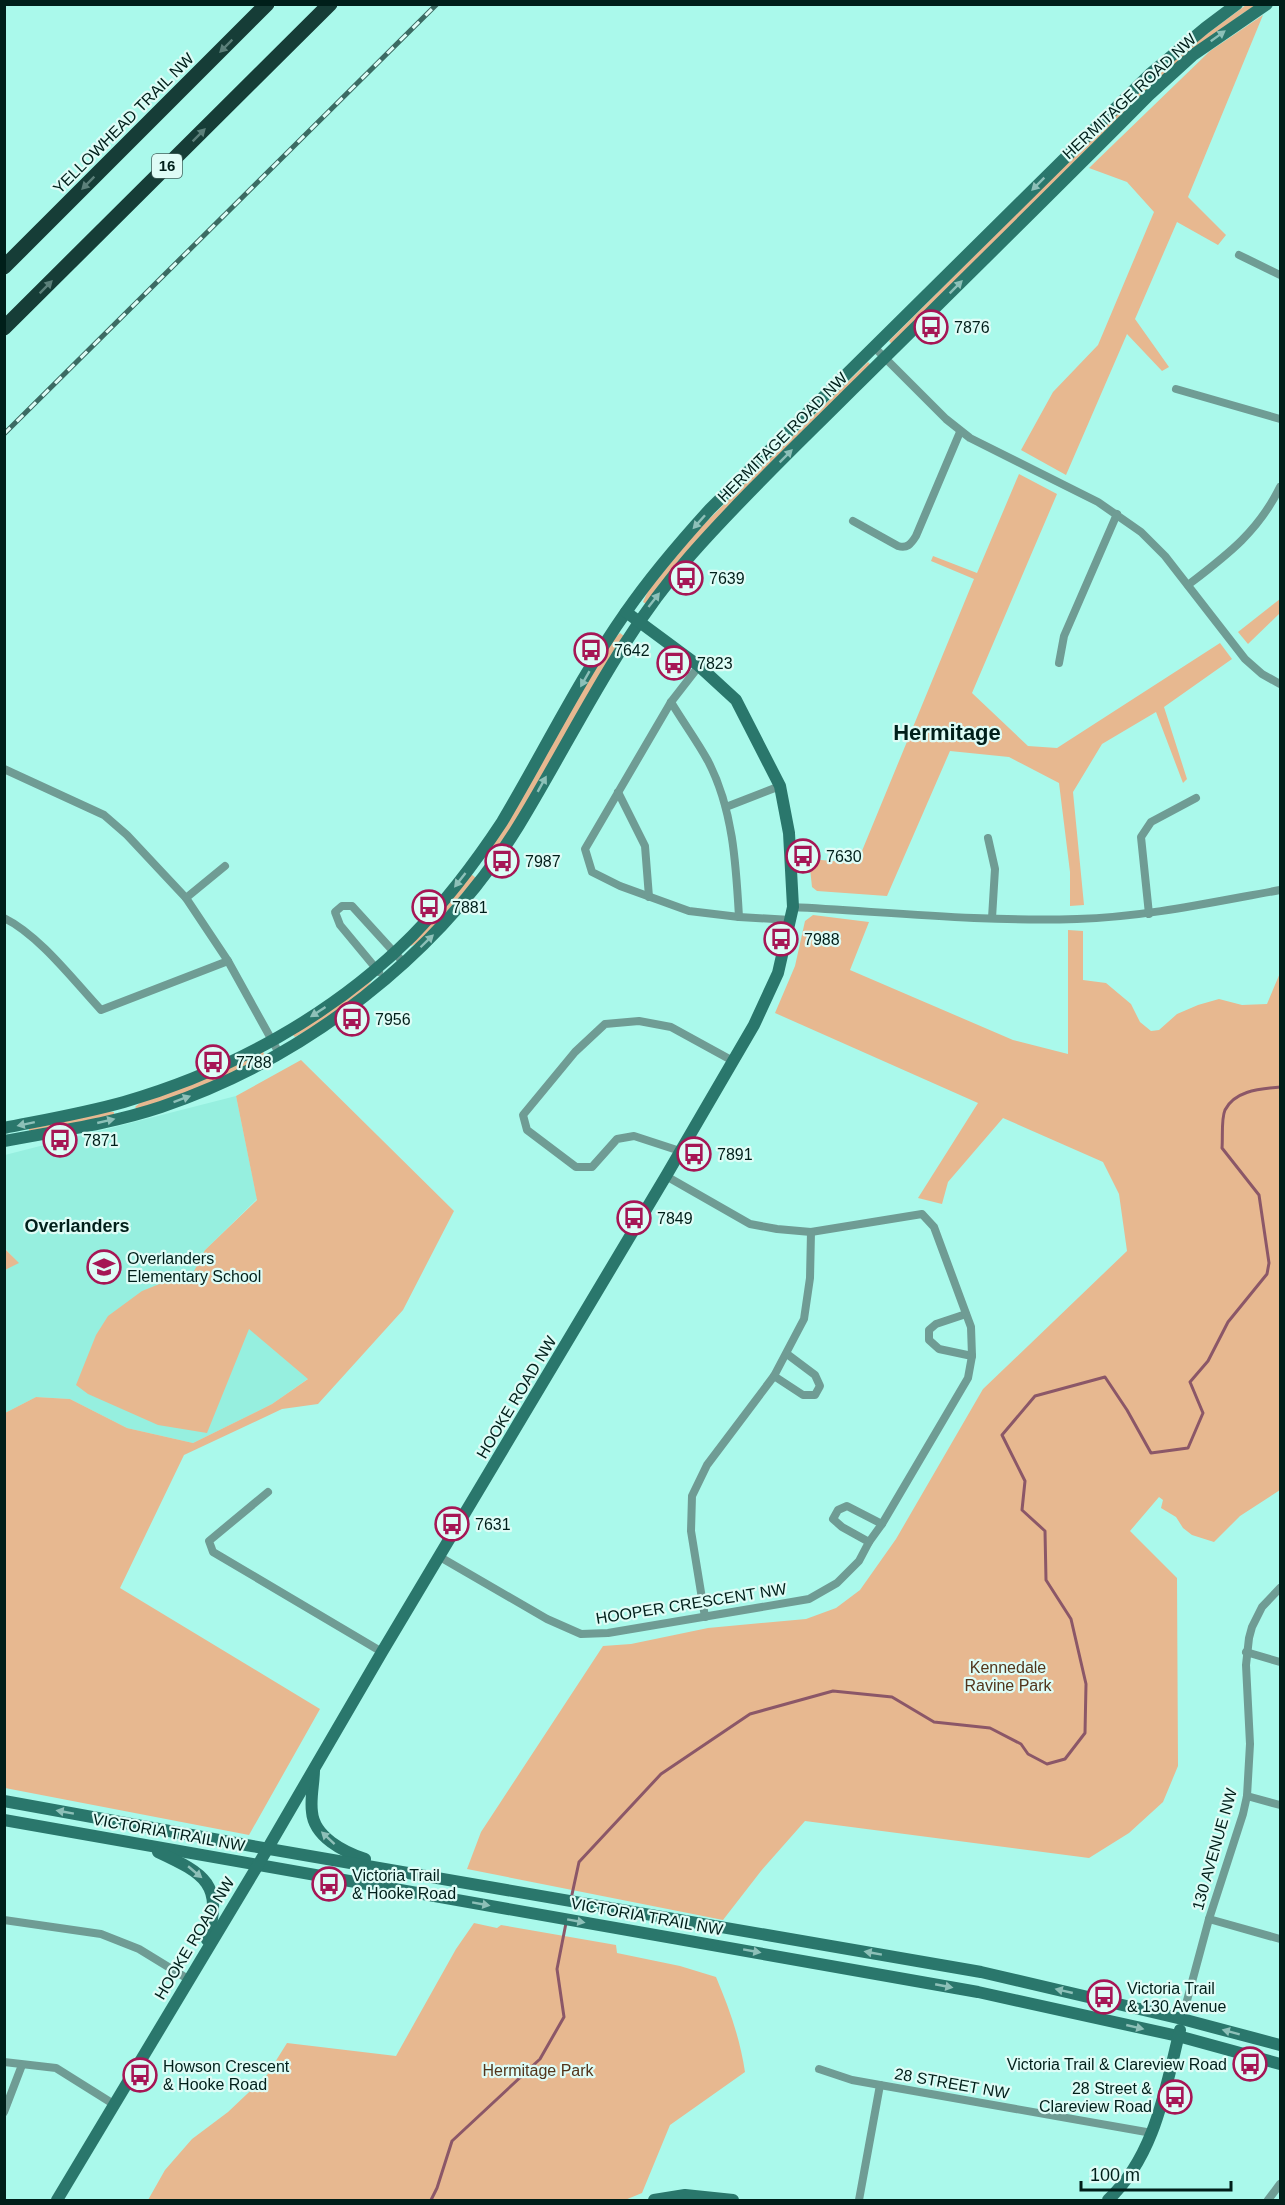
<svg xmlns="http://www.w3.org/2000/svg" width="1285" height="2205" viewBox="0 0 1285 2205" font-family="Helvetica,sans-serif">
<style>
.built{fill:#96efdf}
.green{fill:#e7b890}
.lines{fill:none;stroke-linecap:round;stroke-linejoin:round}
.stream{stroke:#8b5768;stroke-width:3}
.street{stroke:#6f9c94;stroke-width:8}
.secondary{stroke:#2a776c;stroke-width:12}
.highway{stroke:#163d37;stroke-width:15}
.rail-casing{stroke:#3c6b63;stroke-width:5}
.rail{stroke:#defcf6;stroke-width:3;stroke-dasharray:9;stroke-linecap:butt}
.oneway{fill:#8dc0b8}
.oneway2{fill:#5c807a}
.labels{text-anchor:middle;stroke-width:4.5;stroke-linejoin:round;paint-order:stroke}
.shield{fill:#defcf6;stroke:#43615c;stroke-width:1.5}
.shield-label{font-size:15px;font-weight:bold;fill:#001f1a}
.street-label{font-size:16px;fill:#001f1a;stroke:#defcf6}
.poi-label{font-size:16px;fill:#001f1a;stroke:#defcf6;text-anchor:start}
.park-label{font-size:16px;fill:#52351b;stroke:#defcf6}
.neighbourhood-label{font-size:18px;font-weight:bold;fill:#001f1a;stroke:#defcf6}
.district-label{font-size:22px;font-weight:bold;fill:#001f1a;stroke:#defcf6}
</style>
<rect width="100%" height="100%" fill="#aaf9eb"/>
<polygon class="built" points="236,1096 257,1199 205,1250 191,1280 309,1378 272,1404 193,1443 127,1428 70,1399 36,1397 5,1413 5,1270 18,1263 5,1248 5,1155"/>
<g class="green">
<polygon points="1246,5 1257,5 1240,15 892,344 889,341 1116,114 1177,56"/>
<polygon points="1263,15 1188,197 1226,235 1218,245 1177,222 1135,319 1169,367 1162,371 1127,334 1066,475 1021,450 1053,392 1098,345 1154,212 1127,182 1089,168 1210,51"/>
<polygon points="868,362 871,365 646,604 643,602 649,589 696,532"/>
<polygon points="1019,474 1057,494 972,693 1028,746 1057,748 1220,643 1232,659 1164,707 1187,779 1183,783 1156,712 1102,744 1073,792 1084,905 1070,906 1070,872 1059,783 1009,757 950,751 887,896 817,891 812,887 809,859 857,863 974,579 931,561 933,556 977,573"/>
<polygon points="1280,599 1280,613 1248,644 1238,632"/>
<polygon points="620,633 624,636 509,832 494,851 491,849 592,674 614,639"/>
<polygon points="471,874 476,878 421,941 411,946 408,944"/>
<polygon points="813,915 869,922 850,970 1013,1040 1068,1054 1068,930 1083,931 1083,980 1106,983 1131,1004 1140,1022 1151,1031 1159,1030 1177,1014 1198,1005 1219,999 1242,1005 1267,1004 1280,973 1280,1490 1240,1516 1214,1542 1192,1535 1183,1528 1176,1517 1161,1508 1163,1500 1159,1497 1130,1531 1177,1578 1178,1766 1163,1802 1129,1833 1089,1858 805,1821 761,1871 723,1920 467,1869 481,1832 603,1646 631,1644 708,1628 806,1619 836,1608 860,1590 896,1539 983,1389 1127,1251 1119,1194 1103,1162 1003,1118 948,1182 942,1204 918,1198 978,1103 775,1013 795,966 805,921"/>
<path d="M371,979L372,980C358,1005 319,1023 295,1037L292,1034Z"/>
<path d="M263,1051L264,1054C244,1075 167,1099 137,1109L135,1107L141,1102Z"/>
<polygon points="301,1060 454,1211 403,1310 318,1404 282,1409 184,1455 120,1588 320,1709 249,1835 5,1788 5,1413 36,1397 70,1399 127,1428 193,1443 272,1404 308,1379 249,1329 207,1433 158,1425 88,1394 76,1385 96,1335 108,1316 142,1291 162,1283 190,1279 205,1250 257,1200 236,1096"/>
<polygon points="107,1111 114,1112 114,1115 29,1132 29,1128"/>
<polygon points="4,1248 19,1263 5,1270 4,1270"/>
<path d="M474,1923L497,1928L501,1925L616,1945L617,1953L680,1966L716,1977C729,2008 740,2038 745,2072L670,2125L642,2193L625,2200H148L165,2170L192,2139L228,2112L267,2075L287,2043L396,2056L456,1949Z"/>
</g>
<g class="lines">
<g class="stream">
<path d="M571,1899L579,1862L661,1774L750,1714L833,1691L892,1697L934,1722L990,1728L1021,1744L1028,1754L1047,1764L1065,1759L1085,1733L1086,1684L1071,1619L1046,1580L1045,1531L1022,1510L1025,1481L1002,1435L1035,1396L1105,1377L1127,1410L1151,1453L1188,1448L1203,1413L1190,1382L1208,1361L1228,1322L1267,1274L1269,1263L1259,1195L1222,1148C1223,1137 1221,1119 1225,1110C1235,1090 1261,1089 1280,1087"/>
<polyline points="431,2200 437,2188 452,2141 540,2059 564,2017 557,1969 566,1923"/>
</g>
<g class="street">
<polyline points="1239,255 1280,275"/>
<polyline points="874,347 946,419 970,438 1098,502 1141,532 1165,556 1245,659 1262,674 1280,684"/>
<polyline points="1176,389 1280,419"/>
<path d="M853,521L898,546C907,549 911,544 916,536L960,432"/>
<path d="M1188,585C1227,555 1258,532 1280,487"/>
<polyline points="1059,663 1064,636 1117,514"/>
<polyline points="699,666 671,702 585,849 592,872 620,886 689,911 739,917 791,920"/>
<path d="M671,702C683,722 697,741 708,761C733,809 736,864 739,917"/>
<polyline points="4,769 104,815 127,835 186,898 228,961 279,1053"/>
<polyline points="618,792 645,846 649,897"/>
<polyline points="726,807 780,786"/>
<polyline points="988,838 995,869 992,918"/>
<polyline points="186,898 225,866"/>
<path d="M793,907C887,912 983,922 1077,919C1146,917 1213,902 1280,890"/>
<polyline points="1149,914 1141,837 1151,822 1196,798"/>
<path d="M4,918C39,935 74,981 101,1010L228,961"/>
<polyline points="379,972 340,925 335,912 342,906 352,906 403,962"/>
<polyline points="680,1151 634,1136 617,1139 592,1167 576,1167 527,1130 523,1115 575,1052 605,1024 639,1021 671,1027 733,1061"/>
<polyline points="966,1314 936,1324 929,1330 929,1340 939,1349 972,1356"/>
<polyline points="774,1376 803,1395 815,1395 820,1386 815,1375 787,1354"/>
<polyline points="268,1492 209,1541 213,1552 382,1652"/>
<polyline points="869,1542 842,1527 833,1519 838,1510 847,1506 882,1524"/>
<polyline points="440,1557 547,1619 581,1634 608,1633 809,1599 837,1583 859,1561 869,1542 882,1524 968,1378 972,1356 971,1327 934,1227 922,1214 811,1232 777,1229 750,1224 666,1176"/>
<polyline points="705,1617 691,1531 692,1496 707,1465 774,1376 804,1319 810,1278 811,1232"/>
<polyline points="1246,1652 1280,1662"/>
<polyline points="1247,1796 1280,1805"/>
<polyline points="1209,1919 1280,1939"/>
<polyline points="4,1920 101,1934 139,1949 188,1979"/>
<polyline points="1182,2019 1209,1919 1243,1814 1247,1796 1250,1744 1246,1665 1249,1638 1252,1627 1262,1607 1280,1588"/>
<polyline points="4,2062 56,2068 115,2105"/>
<polyline points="819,2069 852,2080 880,2085 1152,2133"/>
<polyline points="4,2112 22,2065"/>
<polyline points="859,2200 880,2085"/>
<polyline points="1268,2200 1280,2184"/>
</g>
<g class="secondary">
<path d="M4,1128C44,1120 85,1113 124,1102C231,1071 333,1015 412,936C446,901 475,863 502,822C543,753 579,679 626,612C651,576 680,542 710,509L1151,73L1205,28L1237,4"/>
<path d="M4,1141C57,1131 110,1124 161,1107C306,1058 439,955 519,825C575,733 619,636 691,555C742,497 799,443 853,389C952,291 1051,194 1149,95L1193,55L1267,4"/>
<path d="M314,1770C314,1783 310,1798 312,1812C314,1837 344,1852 365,1859"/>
<polyline points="4,1801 252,1846 981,1972 1182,2019 1280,2045"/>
<polyline points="4,1820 978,1992 1178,2036 1280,2064"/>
<path d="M158,1852C205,1874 224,1884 207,1940"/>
<polyline points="57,2200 258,1865 382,1652 666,1176 754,1025 778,973 793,907 789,833 780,786 736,700 699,666 626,612"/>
<polyline points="654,2200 685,2195 733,2200"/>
<path d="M1108,2200C1155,2156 1165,2090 1180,2030"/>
</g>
<g class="highway">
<polyline points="4,267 267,4"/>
<polyline points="4,328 330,4"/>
</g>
<defs>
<polyline id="rail" points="4,434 437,4"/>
</defs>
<use href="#rail" class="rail-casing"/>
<use href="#rail" class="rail"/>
</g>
<defs><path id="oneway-solid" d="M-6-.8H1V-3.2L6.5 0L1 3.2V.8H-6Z" transform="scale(1.5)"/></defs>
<g class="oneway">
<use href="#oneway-solid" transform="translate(1218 36) rotate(-36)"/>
<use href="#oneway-solid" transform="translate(1038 184) rotate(135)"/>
<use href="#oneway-solid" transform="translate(956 287) rotate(-45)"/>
<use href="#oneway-solid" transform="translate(786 456) rotate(-45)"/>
<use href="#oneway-solid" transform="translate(699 522) rotate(132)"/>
<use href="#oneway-solid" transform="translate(654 600) rotate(-52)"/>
<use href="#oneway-solid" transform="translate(585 679) rotate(120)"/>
<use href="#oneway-solid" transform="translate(542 784) rotate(-61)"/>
<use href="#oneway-solid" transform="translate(460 880) rotate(128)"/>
<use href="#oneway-solid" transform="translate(427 941) rotate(-44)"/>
<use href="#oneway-solid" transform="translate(318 1012) rotate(147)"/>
<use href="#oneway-solid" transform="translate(182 1099) rotate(-20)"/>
<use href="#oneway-solid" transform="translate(106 1121) rotate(-13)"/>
<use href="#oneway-solid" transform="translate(26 1124) rotate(168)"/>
<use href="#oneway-solid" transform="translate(65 1812) rotate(-170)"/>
<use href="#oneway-solid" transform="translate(328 1838) rotate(-137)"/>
<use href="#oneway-solid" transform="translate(195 1872) rotate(40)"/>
<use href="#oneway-solid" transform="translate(481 1904) rotate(10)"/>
<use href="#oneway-solid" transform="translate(576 1921) rotate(10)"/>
<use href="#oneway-solid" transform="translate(752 1951) rotate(10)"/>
<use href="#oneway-solid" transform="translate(873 1953) rotate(-170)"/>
<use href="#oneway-solid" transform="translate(944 1986) rotate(11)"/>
<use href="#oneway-solid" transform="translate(1064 1991) rotate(-167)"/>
<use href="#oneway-solid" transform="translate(1135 2027) rotate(13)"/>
<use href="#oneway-solid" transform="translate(1231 2032) rotate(-165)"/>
</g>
<g class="oneway2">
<use href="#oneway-solid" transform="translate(226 46) rotate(135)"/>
<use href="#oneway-solid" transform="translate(199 135) rotate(-45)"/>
<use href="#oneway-solid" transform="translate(88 183) rotate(135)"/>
<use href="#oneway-solid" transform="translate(46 287) rotate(-45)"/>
</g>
<defs>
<symbol id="bus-ring" viewBox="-11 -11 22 22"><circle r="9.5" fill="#defcf6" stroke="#a61655" stroke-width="1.5"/><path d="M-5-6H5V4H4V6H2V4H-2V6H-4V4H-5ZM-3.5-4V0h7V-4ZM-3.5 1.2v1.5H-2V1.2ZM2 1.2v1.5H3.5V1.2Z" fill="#a61655"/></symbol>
<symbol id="school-ring" viewBox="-11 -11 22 22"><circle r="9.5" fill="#defcf6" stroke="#a61655" stroke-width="1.5"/><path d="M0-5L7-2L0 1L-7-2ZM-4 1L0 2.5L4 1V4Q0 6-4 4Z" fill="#a61655"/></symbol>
</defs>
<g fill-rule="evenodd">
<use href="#bus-ring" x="912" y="308" width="38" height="38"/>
<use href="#bus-ring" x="667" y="559" width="38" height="38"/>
<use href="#bus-ring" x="572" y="631" width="38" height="38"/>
<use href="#bus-ring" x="655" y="644" width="38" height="38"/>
<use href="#bus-ring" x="784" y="837" width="38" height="38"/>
<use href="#bus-ring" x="483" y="842" width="38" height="38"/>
<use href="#bus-ring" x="410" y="888" width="38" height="38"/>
<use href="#bus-ring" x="762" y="920" width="38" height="38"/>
<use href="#bus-ring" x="333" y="1000" width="38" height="38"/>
<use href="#bus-ring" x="194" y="1043" width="38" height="38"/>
<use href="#bus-ring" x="41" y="1121" width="38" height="38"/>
<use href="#bus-ring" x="675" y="1135" width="38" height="38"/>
<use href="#bus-ring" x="615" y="1199" width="38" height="38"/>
<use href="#school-ring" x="85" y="1248" width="38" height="38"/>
<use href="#bus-ring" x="433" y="1505" width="38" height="38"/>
<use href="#bus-ring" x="310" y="1865" width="38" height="38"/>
<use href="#bus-ring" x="1085" y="1978" width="38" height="38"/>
<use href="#bus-ring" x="1231" y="2045" width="38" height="38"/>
<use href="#bus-ring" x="121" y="2056" width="38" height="38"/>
<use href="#bus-ring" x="1156" y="2078" width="38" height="38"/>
</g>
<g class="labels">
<rect class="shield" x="152" y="154" width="30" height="24" rx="4.5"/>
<g class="shield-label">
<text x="167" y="171">16</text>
</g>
<g class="street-label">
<text transform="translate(1129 96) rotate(-43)" y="6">HERMITAGE ROAD NW</text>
<text transform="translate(123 123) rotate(-45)" y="6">YELLOWHEAD TRAIL NW</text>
<text transform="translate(782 437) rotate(-45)" y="6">HERMITAGE ROAD NW</text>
<text transform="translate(516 1397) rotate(-59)" y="6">HOOKE ROAD NW</text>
<text transform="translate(691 1603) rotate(-9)" y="6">HOOPER CRESCENT NW</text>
<text transform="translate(169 1832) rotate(10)" y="6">VICTORIA TRAIL NW</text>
<text transform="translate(1214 1849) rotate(-74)" y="6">130 AVENUE NW</text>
<text transform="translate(647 1916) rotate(10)" y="6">VICTORIA TRAIL NW</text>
<text transform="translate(194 1938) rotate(-59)" y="6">HOOKE ROAD NW</text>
<text transform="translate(952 2083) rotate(10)" y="6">28 STREET NW</text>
</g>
<g class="poi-label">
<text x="954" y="333">7876</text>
<text x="709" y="584">7639</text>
<text x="614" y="656">7642</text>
<text x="697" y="669">7823</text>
<text x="826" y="862">7630</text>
<text x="525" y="867">7987</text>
<text x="452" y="913">7881</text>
<text x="804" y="945">7988</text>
<text x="375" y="1025">7956</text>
<text x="236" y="1068">7788</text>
<text x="83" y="1146">7871</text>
<text x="717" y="1160">7891</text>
<text x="657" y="1224">7849</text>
<text x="127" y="1264">Overlanders<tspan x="127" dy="18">Elementary School</tspan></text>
<text x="475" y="1530">7631</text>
<text x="352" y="1881">Victoria Trail<tspan x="352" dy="18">&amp; Hooke Road</tspan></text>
<text x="1127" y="1994">Victoria Trail<tspan x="1127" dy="18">&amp; 130 Avenue</tspan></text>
<text x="1227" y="2070" text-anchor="end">Victoria Trail &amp; Clareview Road</text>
<text x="163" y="2072">Howson Crescent<tspan x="163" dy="18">&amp; Hooke Road</tspan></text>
<text x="1152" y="2094" text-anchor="end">28 Street &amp;<tspan x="1152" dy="18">Clareview Road</tspan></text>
</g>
<g class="park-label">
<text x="1008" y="1673">Kennedale<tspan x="1008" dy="18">Ravine Park</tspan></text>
<text x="538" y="2076">Hermitage Park</text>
</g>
<g class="neighbourhood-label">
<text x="77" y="1232">Overlanders</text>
</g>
<g class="district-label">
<text x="947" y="740">Hermitage</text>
</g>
</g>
<rect width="1285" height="2205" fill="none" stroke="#001f1a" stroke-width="12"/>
<path d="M1081 2181v9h150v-9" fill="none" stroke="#001f1a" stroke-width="3"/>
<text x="1090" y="2181" font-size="18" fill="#001f1a" stroke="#defcf6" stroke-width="4.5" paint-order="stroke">100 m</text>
</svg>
